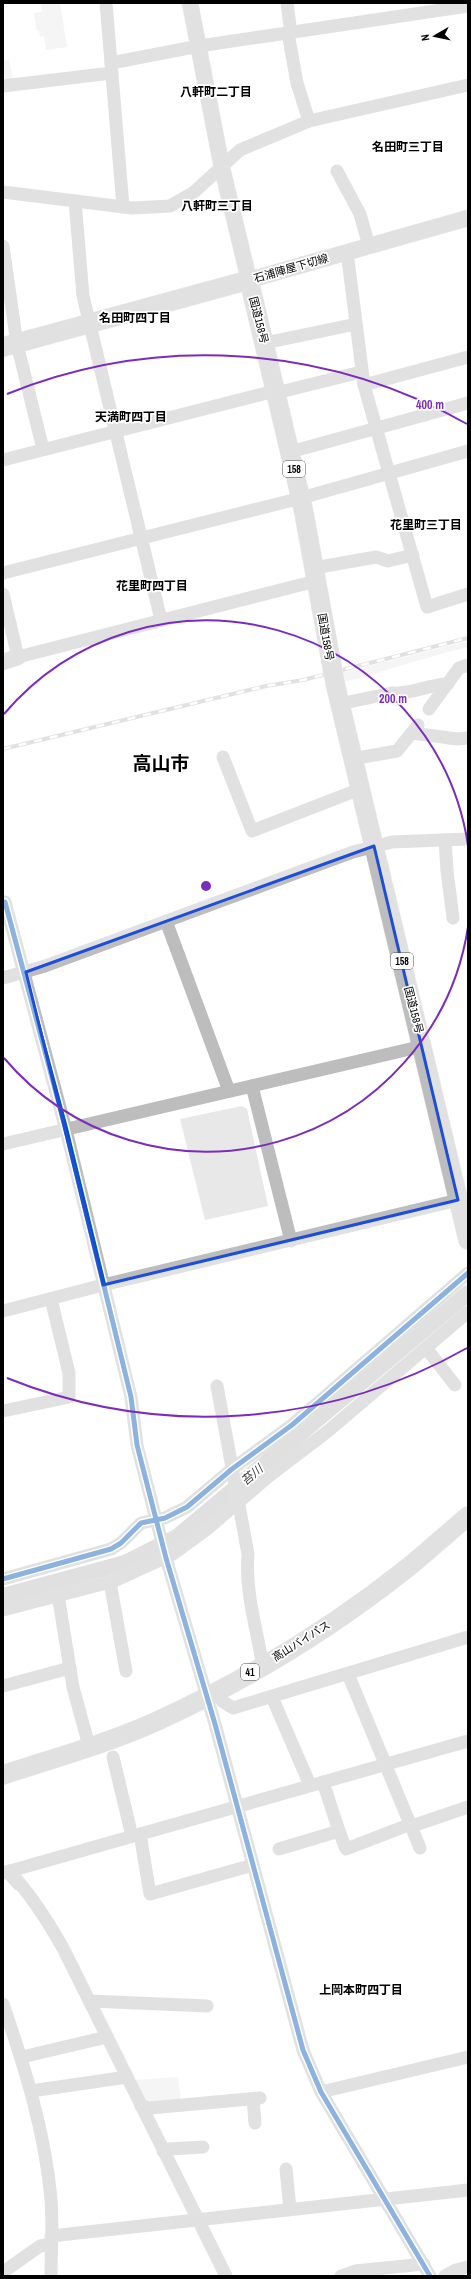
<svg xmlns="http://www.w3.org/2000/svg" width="471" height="2279" viewBox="0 0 471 2279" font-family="'Archivo Narrow','Noto Sans JP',sans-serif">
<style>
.green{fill:#e8e8e8}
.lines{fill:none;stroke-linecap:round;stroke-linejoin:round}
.stream{stroke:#bababa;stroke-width:2.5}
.river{stroke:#bababa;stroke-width:16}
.major-casing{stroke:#dbdbdb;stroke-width:17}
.highway-casing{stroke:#dbdbdb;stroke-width:20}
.minor{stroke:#bdbdbd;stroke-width:13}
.major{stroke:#bdbdbd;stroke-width:16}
.highway{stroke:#bdbdbd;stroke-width:19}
.rail-casing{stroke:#bdbdbd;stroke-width:4}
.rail{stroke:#fff;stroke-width:2.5;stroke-dasharray:8;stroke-linecap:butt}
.highway-bridge-casing{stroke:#dbdbdb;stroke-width:20;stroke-linecap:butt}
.highway-bridge{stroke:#bdbdbd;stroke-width:19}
.cycleway-casing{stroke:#fff;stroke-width:8}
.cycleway{stroke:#0057b8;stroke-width:5}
.marked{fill:none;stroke:#1d4ed8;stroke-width:3;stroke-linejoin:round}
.ring{fill:none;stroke:#7b2cbf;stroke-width:2}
.labels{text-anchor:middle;stroke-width:3.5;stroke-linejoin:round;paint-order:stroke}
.shield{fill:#fff;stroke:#4c4c4c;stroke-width:1}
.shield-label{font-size:10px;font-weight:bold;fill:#000}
.street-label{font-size:11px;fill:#000;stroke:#fff}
.neighbourhood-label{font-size:12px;font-weight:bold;fill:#000;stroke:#fff}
.water-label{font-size:12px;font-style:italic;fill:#3d3d3d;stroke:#fff}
.town-label{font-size:19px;font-weight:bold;fill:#000;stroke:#fff}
.centre{fill:#7b2cbf;stroke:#fff;stroke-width:2}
.ring-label{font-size:12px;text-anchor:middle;font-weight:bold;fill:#7b2cbf;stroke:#fff;stroke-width:3.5;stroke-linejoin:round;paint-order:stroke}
</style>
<rect width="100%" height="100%" fill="#fff"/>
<g class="green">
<polygon points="41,3 60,3 67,47 46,50 44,36 40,37 39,30 37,31 34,13 42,12"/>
<polygon points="9,60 13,80 5,81 3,61"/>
<path d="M468,641V647C426,657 386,671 344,682L342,673Z"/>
<polygon points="242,1106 247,1109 268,1206 205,1220 180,1119"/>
<polygon points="178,2077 181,2101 150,2103 141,2100 132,2080"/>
</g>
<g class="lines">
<polyline class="stream" points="4,1876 16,1889"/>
<polyline class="river" points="3,1596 125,1563 177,1537 468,1293"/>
<defs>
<g id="major">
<polyline points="190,3 222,168 249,280 468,218"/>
<polyline points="3,662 18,657"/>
</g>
<g id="highway">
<polyline points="3,347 249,280 303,508 331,661"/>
<polyline points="335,683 468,1240"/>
<path d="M3,1775C54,1758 106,1744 155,1722C243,1682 329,1630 406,1569C427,1552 447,1534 468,1516"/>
</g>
</defs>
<use href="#major" class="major-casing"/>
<use href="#highway" class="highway-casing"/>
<g class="minor">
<polyline points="106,3 123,207"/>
<polyline points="287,3 291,33"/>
<polyline points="288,33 297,83 309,121"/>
<polyline points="111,63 199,46 468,6"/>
<polyline points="3,86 112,73"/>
<polyline points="337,171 360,214 369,246"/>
<polyline points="3,192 132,208 170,206 193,193 240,150 309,121 468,85"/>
<polyline points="75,201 83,296 161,620"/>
<polyline points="3,246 17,344 43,449"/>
<polyline points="347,252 364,385 427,607 468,594"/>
<polyline points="265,343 356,324"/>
<polyline points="364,385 468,357"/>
<polyline points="276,393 361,372"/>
<polyline points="290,452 468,403"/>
<polyline points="3,460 275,391"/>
<polyline points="314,568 376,557 388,561 413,555"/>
<polyline points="3,573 301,498 468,451"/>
<polyline points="3,594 18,657 316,581"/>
<path d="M339,704L392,693C411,695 429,684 448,684"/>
<polyline points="429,709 459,668 468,665"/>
<polyline points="412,733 457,739 468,738"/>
<polyline points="223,757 252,831 360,789"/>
<polyline points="352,759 397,751 418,725"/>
<polyline points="445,840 447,871 453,918"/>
<polyline points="5,902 66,1130 131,1397 137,1445 166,1558 215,1724 303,2050 321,2092 430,2276"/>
<polyline points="166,921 229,1091"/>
<polyline points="3,978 45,966 353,852 392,842 468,839"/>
<polyline points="252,1086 291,1241"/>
<polyline points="3,1144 423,1046"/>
<polyline points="3,1311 103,1285 458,1200"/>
<polyline points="426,1348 455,1385"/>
<path d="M217,1386L248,1554C245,1588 255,1623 261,1656L264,1664"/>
<polyline points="3,1411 69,1397 69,1373 51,1299"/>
<polyline points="3,1579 111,1549 121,1543 141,1523 165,1518 187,1507 232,1469 292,1425 468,1273"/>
<polyline points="110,1582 126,1671"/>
<polyline points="58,1595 73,1687 89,1746"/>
<polyline points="3,1610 114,1581 173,1554 206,1530 269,1476 328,1431 468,1312"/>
<polyline points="348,1674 420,1848"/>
<polyline points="3,1686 70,1668"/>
<polyline points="272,1697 310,1785"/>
<polyline points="222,1701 233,1708 468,1637"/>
<polyline points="113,1757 132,1836"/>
<polyline points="412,1826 468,1807"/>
<polyline points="339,1831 346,1849 411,1824"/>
<polyline points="140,1834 150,1894 253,1865"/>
<polyline points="279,1849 339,1831 323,1782"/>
<path d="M9,1871C32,1896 48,1921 64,1950L226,2276"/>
<polyline points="3,1873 468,1741"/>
<polyline points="90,2001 207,2006"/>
<path d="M3,2004C25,2068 45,2132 51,2199C53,2225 51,2251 51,2276"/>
<polyline points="22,2057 107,2037"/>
<polyline points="31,2091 127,2077"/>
<polyline points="321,2092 468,2057"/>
<polyline points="253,2099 255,2123"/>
<polyline points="141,2106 150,2108 260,2098"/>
<polyline points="163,2151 168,2149 203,2147"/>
<polyline points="286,2169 290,2209"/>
<polyline points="51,2236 468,2190"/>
<polyline points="3,2272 40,2246 51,2244"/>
<polyline points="341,2276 355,2271 424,2264"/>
<polyline points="445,2276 456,2270 468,2267"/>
</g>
<use href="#major" class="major"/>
<use href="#highway" class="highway"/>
<defs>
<polyline id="rail" points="3,749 266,686 303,680 468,638"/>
</defs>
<use href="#rail" class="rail-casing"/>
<use href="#rail" class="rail"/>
<defs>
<polyline id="highway-bridge" points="331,661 335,683"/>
</defs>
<use href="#highway-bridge" class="highway-bridge-casing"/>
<use href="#highway-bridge" class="highway-bridge"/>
<defs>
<g id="cycleway">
<polyline points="5,902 66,1130 131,1397 137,1445 166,1558 215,1724 303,2050 321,2092 430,2276"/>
<polyline points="3,1579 111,1549 121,1543 141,1523 165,1518 187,1507 232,1469 292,1425 468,1273"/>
</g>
</defs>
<use href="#cycleway" class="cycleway-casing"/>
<use href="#cycleway" class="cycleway"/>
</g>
<path d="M0 0H471V2279H0ZM374,846L458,1200L103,1285L26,972Z" fill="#fff" fill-opacity=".55" fill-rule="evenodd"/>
<path class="marked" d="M374,846L458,1200L103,1285L26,972Z"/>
<g class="ring">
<path d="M468 927A265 265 0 0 1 4 1058M4 714A265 265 0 0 1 468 845"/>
<path d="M467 1348A531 531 0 0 1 7 1378M7 394A531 531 0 0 1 467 424"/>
</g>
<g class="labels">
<g class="shield">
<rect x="283" y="461" width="22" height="16" rx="3"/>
<rect x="391" y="953" width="22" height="16" rx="3"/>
<rect x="241" y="1664" width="18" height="16" rx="3"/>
</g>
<g class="shield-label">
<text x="294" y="473">158</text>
<text x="402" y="965">158</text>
<text x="250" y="1676">41</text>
</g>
<g class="street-label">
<text transform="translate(291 268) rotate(-16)" y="4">石浦陣屋下切線</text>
<text transform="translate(259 320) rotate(76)" y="4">国道158号</text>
<text transform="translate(326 637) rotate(80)" y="4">国道158号</text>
<text transform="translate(414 1010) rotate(76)" y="4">国道158号</text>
<text transform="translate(301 1641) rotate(-32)" y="4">高山バイパス</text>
</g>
<g class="neighbourhood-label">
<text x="216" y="96">八軒町二丁目</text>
<text x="408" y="151">名田町三丁目</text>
<text x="217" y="210">八軒町三丁目</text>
<text x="135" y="322">名田町四丁目</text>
<text x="131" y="421">天満町四丁目</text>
<text x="426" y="529">花里町三丁目</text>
<text x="152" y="590">花里町四丁目</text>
<text x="361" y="1994">上岡本町四丁目</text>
</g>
<g class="water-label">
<text transform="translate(252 1475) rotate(-40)" y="4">苔川</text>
</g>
<g class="town-label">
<text x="161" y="770">高山市</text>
</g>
</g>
<circle cx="206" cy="886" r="6" class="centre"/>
<g class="ring-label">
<text x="430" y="409">400 m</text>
<text x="393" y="703">200 m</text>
</g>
<rect width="471" height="2279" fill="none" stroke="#000000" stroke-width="8"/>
<g transform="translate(435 36) rotate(261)" stroke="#ffffff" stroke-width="3" paint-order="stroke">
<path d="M0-3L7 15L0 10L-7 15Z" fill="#000000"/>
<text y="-6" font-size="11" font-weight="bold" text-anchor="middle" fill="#000000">N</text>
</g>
</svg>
